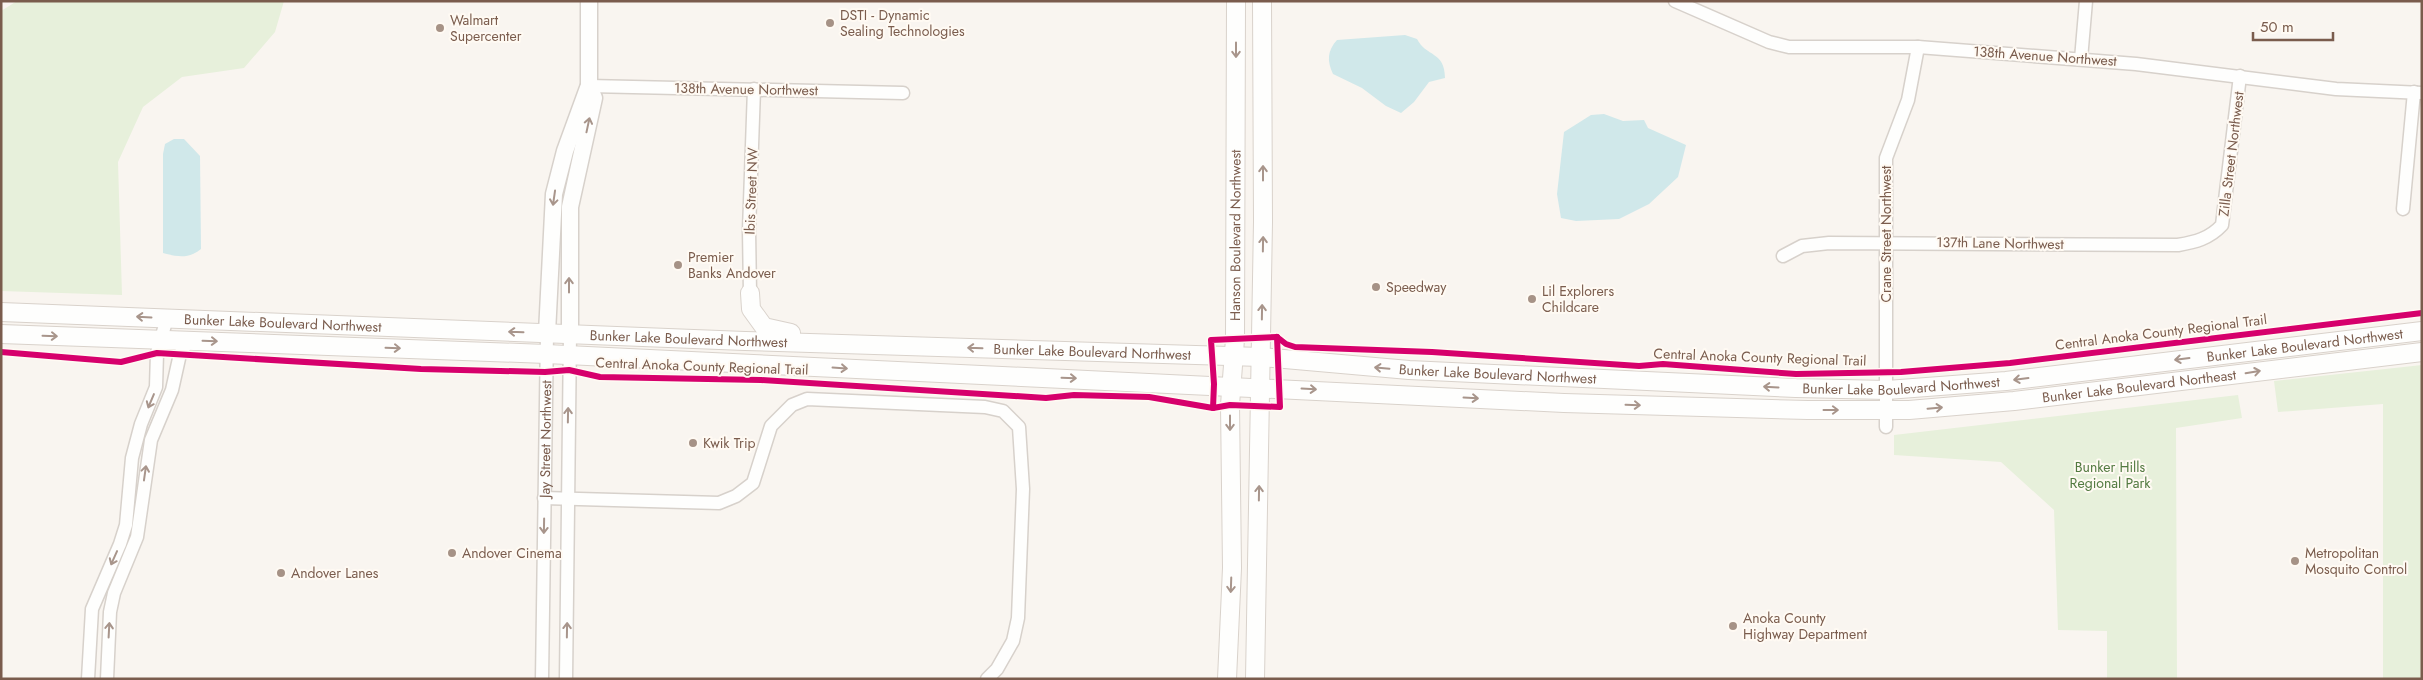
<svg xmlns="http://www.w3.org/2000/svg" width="2423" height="680" viewBox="0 0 2423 680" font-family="Jost,sans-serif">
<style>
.green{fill:#e7f0db}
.water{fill:#d0e8ea}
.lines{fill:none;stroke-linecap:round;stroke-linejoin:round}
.minor-casing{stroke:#d7d1cb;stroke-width:15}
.tertiary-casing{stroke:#d7d1cb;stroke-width:19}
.secondary-casing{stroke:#d9d2cb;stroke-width:20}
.minor{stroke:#fefefd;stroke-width:12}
.tertiary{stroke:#fefefd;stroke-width:16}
.secondary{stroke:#fefefd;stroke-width:18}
.cycleway-casing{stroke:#fffaf3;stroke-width:9}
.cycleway{stroke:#d6006c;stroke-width:6}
.oneway{stroke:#a8958b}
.poi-dot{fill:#a69286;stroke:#fffaf3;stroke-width:2}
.labels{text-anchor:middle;stroke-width:4;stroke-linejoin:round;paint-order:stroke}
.poi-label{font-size:14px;fill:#7a5c4d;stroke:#fffaf3;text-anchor:start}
.street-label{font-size:14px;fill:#7a5c4d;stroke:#fffaf3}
.park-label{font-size:14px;fill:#537a41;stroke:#fffaf3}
</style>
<rect width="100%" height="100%" fill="#f9f5f0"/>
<g class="green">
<polygon points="17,1 284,1 275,32 244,68 182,77 143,107 118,162 122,295 1,291 1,11"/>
<polygon points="2422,365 2422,679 2383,679 2383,404 2278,412 2274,381"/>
<polygon points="2238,395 2242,418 2176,428 2177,679 2107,679 2107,631 2058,630 2054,510 2001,462 1894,455 1894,435"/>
</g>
<g class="water">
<path d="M1405,35L1417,39C1426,57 1445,51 1445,78L1429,82L1414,102L1401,113L1386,106L1362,88L1333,74C1327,61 1327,51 1337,40Z"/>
<polygon points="1604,114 1623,121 1644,120 1648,128 1686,145 1678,177 1649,204 1619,219 1576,221 1561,218 1557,194 1564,132 1591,115"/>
<path d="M174,139H184L200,156L201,249C189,259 178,257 163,253V154L165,144Z"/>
</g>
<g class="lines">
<defs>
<g id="minor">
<polyline points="1675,1 1769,42 1789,47 1918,47 2136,64 2336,89 2422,93"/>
<polyline points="2081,59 2086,1"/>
<polyline points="589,86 903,93"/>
<polyline points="2403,209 2414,92"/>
<path d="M1783,256L1802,246L1829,243L2178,245C2195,242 2209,239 2222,225L2240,76"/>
<polyline points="750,293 749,230 754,89"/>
<polyline points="1886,427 1886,158 1908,100 1918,47"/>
<polyline points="544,498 719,503 736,496 753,483 771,426 792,405 807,399 985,407 1003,411 1019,427 1023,489 1018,618 1013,641 997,669 987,679"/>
<polyline points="88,679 92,609 120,544 126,525 132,458 141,424 156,387 157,353 167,318"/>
<polyline points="107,679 110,612 114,593 137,537 151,440 172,390 180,354 188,341"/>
<path id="s1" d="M542,679L547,333"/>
<polyline points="566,679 570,334"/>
</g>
<g id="tertiary">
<polyline points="547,333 554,194 565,151 588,88"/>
<polyline points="570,334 570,207 594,98 589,86 589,1"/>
</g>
<g id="secondary">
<polyline points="750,293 751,309 764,327 791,333"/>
<path id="s2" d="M1,312L745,341L1261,357L1409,370L1796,388L1887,390L2006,381L2422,331"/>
<path id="s3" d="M1,334L546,354L1564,403L1808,410H1909L2014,401L2422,352"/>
<path id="s4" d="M1227,679L1232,568L1230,405L1235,339L1236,1"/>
<polyline points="1255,679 1263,222 1262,1"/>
</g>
</defs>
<use href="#minor" class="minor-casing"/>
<use href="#tertiary" class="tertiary-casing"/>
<use href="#secondary" class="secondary-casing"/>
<use href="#minor" class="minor"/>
<use href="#tertiary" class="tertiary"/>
<use href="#secondary" class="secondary"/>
<defs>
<g id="cycleway">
<polyline points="1277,337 1286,344 1295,347 1432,352 1639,366 1663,364 1796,374 1901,372 2010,363 2422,313"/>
<polyline points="1,352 121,362 157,353 421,369 545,372 569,370 600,377 761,380 1046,398 1074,395 1149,397 1213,408 1230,405 1280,407 1277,337"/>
<polyline points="1213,408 1214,384 1211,340 1277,337"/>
</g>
</defs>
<use href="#cycleway" class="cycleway-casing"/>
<use href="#cycleway" class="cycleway"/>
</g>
<defs><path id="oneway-shaft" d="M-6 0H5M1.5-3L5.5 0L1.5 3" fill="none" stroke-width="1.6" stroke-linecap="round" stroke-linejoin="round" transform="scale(1.25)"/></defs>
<g class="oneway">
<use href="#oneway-shaft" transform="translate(1236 50) rotate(90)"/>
<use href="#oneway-shaft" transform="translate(588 125) rotate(-78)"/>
<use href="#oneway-shaft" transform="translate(1263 173) rotate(-90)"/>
<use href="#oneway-shaft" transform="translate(554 198) rotate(98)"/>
<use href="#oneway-shaft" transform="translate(1263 244) rotate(-89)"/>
<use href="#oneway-shaft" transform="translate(569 285) rotate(-90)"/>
<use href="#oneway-shaft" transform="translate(1262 312) rotate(-89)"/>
<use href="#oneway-shaft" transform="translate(144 317) rotate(-177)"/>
<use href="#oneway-shaft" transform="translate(516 332) rotate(-178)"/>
<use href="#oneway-shaft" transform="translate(50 336) rotate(2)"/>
<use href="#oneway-shaft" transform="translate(210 341) rotate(2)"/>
<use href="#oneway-shaft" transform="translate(393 348) rotate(2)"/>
<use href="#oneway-shaft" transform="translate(975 348) rotate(-178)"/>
<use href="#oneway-shaft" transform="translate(2182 359) rotate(173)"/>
<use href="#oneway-shaft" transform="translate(840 368) rotate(4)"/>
<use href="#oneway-shaft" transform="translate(1382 368) rotate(-175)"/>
<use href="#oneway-shaft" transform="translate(2253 372) rotate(-9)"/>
<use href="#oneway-shaft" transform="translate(1069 378) rotate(2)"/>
<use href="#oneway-shaft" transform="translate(2021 379) rotate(173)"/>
<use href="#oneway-shaft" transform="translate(1771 387) rotate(-177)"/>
<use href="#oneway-shaft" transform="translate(1309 389) rotate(3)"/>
<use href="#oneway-shaft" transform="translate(1471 398) rotate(3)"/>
<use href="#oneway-shaft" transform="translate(151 401) rotate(113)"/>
<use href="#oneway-shaft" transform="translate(1633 405) rotate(2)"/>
<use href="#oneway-shaft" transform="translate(1935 408) rotate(-5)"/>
<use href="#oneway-shaft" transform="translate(1831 410)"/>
<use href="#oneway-shaft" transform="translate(568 415) rotate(-89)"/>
<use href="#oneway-shaft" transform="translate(1230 423) rotate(90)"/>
<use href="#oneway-shaft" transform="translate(145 473) rotate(-82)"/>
<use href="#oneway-shaft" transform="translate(1259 493) rotate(-89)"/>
<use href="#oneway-shaft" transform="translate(544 526) rotate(91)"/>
<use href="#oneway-shaft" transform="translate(114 558) rotate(114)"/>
<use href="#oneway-shaft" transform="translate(1231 585) rotate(92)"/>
<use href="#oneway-shaft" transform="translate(109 630) rotate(-87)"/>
<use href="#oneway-shaft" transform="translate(567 630) rotate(-89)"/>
</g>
<g class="poi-dot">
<circle cx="830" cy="23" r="5"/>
<circle cx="440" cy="28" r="5"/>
<circle cx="678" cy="265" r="5"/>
<circle cx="1376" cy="287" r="5"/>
<circle cx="1532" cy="299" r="5"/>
<circle cx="693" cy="443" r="5"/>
<circle cx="452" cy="553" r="5"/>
<circle cx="2295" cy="561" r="5"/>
<circle cx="281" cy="573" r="5"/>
<circle cx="1733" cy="626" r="5"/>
</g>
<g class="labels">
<g class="poi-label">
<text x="840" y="20">DSTI - Dynamic<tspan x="840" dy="16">Sealing Technologies</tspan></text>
<text x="450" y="25">Walmart<tspan x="450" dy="16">Supercenter</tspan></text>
<text x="688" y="262">Premier<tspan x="688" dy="16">Banks Andover</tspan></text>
<text x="1386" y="292">Speedway</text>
<text x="1542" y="296">Lil Explorers<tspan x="1542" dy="16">Childcare</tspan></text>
<text x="703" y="448">Kwik Trip</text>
<text x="462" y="558">Andover Cinema</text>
<text x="2305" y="558">Metropolitan<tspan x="2305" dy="16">Mosquito Control</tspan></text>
<text x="291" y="578">Andover Lanes</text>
<text x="1743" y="623">Anoka County<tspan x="1743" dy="16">Highway Department</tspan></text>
</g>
<g class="street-label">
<text transform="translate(2045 56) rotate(4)" y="5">138th Avenue Northwest</text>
<text transform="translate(746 89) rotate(1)" y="5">138th Avenue Northwest</text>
<text transform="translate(2231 154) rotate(-83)" y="5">Zilla Street Northwest</text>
<text transform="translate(751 191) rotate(-88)" y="5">Ibis Street NW</text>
<text transform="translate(1886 234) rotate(-90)" y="5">Crane Street Northwest</text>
<text dy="5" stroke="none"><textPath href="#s4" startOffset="444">Hanson Boulevard Northwest</textPath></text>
<text transform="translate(2000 243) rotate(1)" y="5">137th Lane Northwest</text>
<text dy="5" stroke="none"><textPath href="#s2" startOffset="282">Bunker Lake Boulevard Northwest</textPath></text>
<text transform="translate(2161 332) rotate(-7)" y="5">Central Anoka County Regional Trail</text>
<text dy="5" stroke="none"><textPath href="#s2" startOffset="688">Bunker Lake Boulevard Northwest</textPath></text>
<text dy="5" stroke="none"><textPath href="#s2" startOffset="2308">Bunker Lake Boulevard Northwest</textPath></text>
<text dy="5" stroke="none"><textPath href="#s2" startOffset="1092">Bunker Lake Boulevard Northwest</textPath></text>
<text transform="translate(1760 357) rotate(2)" y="5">Central Anoka County Regional Trail</text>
<text transform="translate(702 366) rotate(2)" y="5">Central Anoka County Regional Trail</text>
<text dy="5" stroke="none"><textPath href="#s2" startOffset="1498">Bunker Lake Boulevard Northwest</textPath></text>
<text dy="5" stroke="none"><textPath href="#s2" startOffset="1902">Bunker Lake Boulevard Northwest</textPath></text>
<text dy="5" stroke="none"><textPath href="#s3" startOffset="2141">Bunker Lake Boulevard Northeast</textPath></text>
<text dy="5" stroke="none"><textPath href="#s1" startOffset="240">Jay Street Northwest</textPath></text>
</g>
<g class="park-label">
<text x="2110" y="472">Bunker Hills<tspan x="2110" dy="16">Regional Park</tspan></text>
</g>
</g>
<rect width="2423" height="680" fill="none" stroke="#7a5c4d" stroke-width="5"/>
<path d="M2253 32v8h80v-8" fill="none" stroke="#7a5c4d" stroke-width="2.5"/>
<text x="2260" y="32" font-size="15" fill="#7a5c4d" stroke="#fffaf3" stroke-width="4" paint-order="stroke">50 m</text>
</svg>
